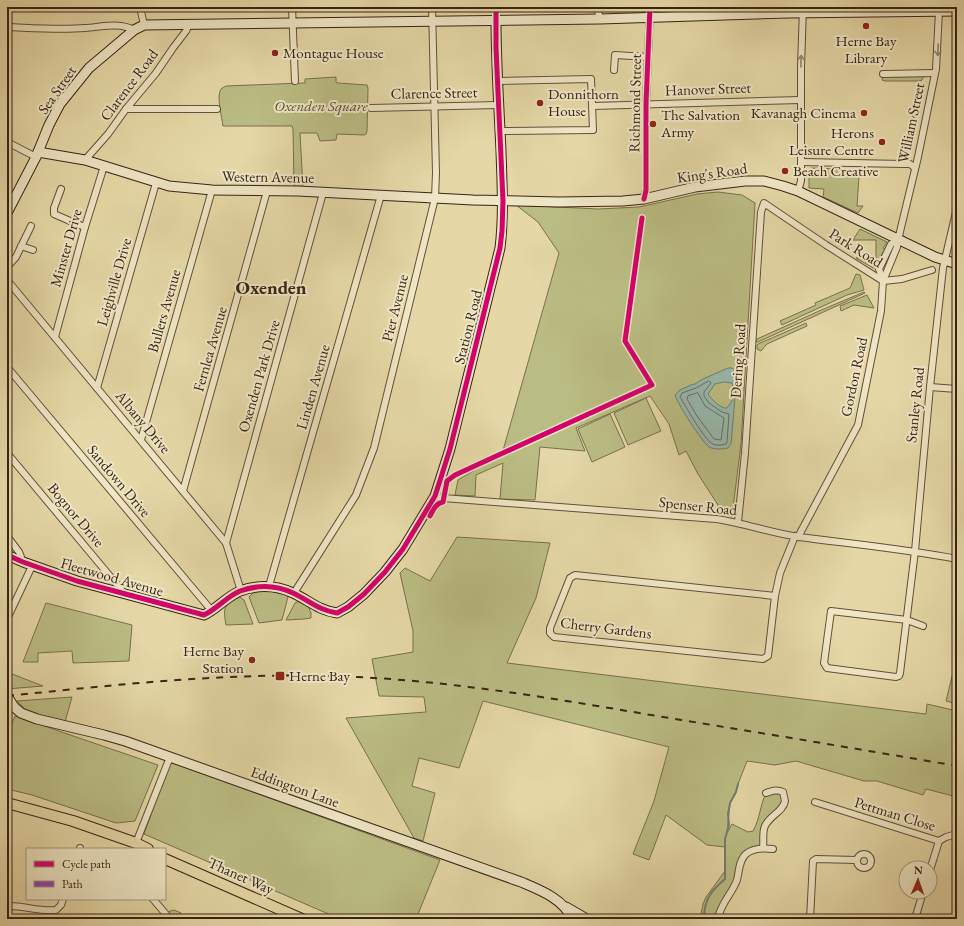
<svg xmlns="http://www.w3.org/2000/svg" width="964" height="926" viewBox="0 0 964 926" font-family="'EB Garamond',serif">
<style>
.green{fill:#babd83;stroke:#79704c}
.water{fill:#97b9ad;stroke:#717d71;fill-rule:evenodd}
.lines{fill:none;stroke-linecap:round;stroke-linejoin:round}
.shore{stroke:#686e62;stroke-width:1}
.stream{stroke:#717d71;stroke-width:2}
.street-casing{stroke:#63503a;stroke-width:8}
.secondary-casing{stroke:#382316;stroke-width:11}
.primary-casing{stroke:#382316;stroke-width:12}
.street{stroke:#eee6c5;stroke-width:6}
.secondary{stroke:#eee6c5;stroke-width:9}
.primary{stroke:#e5d8a6;stroke-width:10}
.rail{stroke:#382316;stroke-width:2;stroke-dasharray:7 7;stroke-linecap:butt}
.quiet{stroke:#8e44ad;stroke-width:4;stroke-dasharray:8 4;stroke-linecap:butt}
.cycleway-casing{stroke:#eee6c5;stroke-width:8}
.cycleway{stroke:#d6006c;stroke-width:5}
.oneway{stroke:#93846e}
.poi-dot{fill:#8f2418;stroke:#eee6c5;stroke-width:1.5}
.labels{text-anchor:middle;stroke-width:4;stroke-linejoin:round;paint-order:stroke}
.poi-label{font-size:15px;fill:#382316;stroke:#eee6c5;text-anchor:start}
.street-label{font-size:15px;fill:#382316;stroke:#eee6c5}
.park-label{font-size:15px;font-style:italic;fill:#584a31;stroke:#eee6c5}
.district-label{font-size:19px;font-weight:bold;fill:#382316;stroke:#eee6c5}
</style>
<rect width="100%" height="100%" fill="#e5d8a6"/>
<filter id="stains"><feTurbulence type="fractalNoise" baseFrequency=".005" numOctaves="4"/><feColorMatrix values="0 0 0 0 .2 0 0 0 0 .09 0 0 0 0 .02 0 0 0 .5 -.17"/></filter>
<radialGradient id="worn" r=".72"><stop offset=".6" stop-color="#630" stop-opacity="0"/><stop offset="1" stop-color="#630" stop-opacity=".3"/></radialGradient>
<g class="green">
<polygon points="883,76 922,76 923,78 921,81 885,81 882,80"/>
<path d="M336,77V82L338,83L367,85L368,88L367,131L366,134L364,135L337,134L336,140L320,141L317,133H300L303,188H294L293,129L292,126H223C222,118 216,96 221,89C222,88 224,87 226,86L303,83H305V79Z"/>
<path d="M919,86C922,92 919,114 914,118L912,116L916,89Z"/>
<polygon points="811,168 841,169 841,176 859,177 857,206 863,206 858,213 823,197 824,189 809,188 809,170"/>
<polygon points="718,192 742,195 755,203 741,444 732,516 722,514 718,505 698,474 686,451 679,455 669,424 650,396 576,428 585,451 540,447 535,500 500,499 503,463 476,475 475,496 455,495 458,480 502,454 559,253 538,222 516,205 598,209 639,207 697,194"/>
<polygon points="860,229 887,242 883,248 885,249 875,268 873,268 856,258 876,258 876,240 853,240"/>
<polygon points="856,274 860,275 864,290 847,295 782,325 780,321 816,305 815,303 850,288"/>
<polygon points="864,292 865,293 758,342 756,342 757,339 819,311"/>
<polygon points="867,295 874,308 854,305 841,311 840,306"/>
<polygon points="806,323 807,326 767,344 761,351 757,349 757,345 758,344"/>
<polygon points="646,398 661,431 628,445 614,413"/>
<polygon points="610,414 625,447 592,462 578,429"/>
<path d="M457,537L550,543L536,598L507,663L926,714L927,704L957,711V797L926,789L923,795L877,781H864L796,761L775,765L747,761L738,784L736,792L730,803L727,833L732,824L748,832L753,831C760,819 760,805 766,793L780,791L785,801L768,821L763,848L752,851L741,864L718,919H700L703,904L706,897L725,871V847L707,845L666,815L649,860L633,854L654,801L669,747L483,701L459,768L419,758L412,786L435,793L423,841L414,838L346,718L426,712L424,697L379,696L372,659L413,652V631L400,573L405,568L430,581Z"/>
<polygon points="260,591 269,591 285,594 288,597 282,620 259,623 249,597 253,593"/>
<path d="M240,597L244,600L253,624L226,625C223,608 223,605 240,597Z"/>
<polygon points="299,601 308,606 311,613 311,618 304,619 286,620 295,603"/>
<polygon points="46,603 132,625 129,661 73,663 72,651 38,653 38,662 23,662"/>
<polygon points="957,656 957,704 946,701"/>
<polygon points="7,672 43,686 7,689"/>
<polygon points="72,697 65,722 28,712 17,701"/>
<polygon points="15,716 158,765 135,821 116,823 32,795 7,789 7,736"/>
<polygon points="170,762 440,860 416,919 340,919 144,834"/>
<polygon points="174,910 181,913 186,919 159,919 170,911"/>
</g>
<path class="water" d="M728,368H732L735,370L737,374L731,444L728,448C722,449 715,450 709,447C702,442 677,403 675,395L680,390L691,385L695,384L703,379ZM724,382L732,383C735,393 734,400 727,408C721,409 712,400 708,394L715,384Z"/>
<g class="lines">
<g class="shore">
<path d="M709,381L711,383L704,392V396L709,403L722,412L729,414L727,442L726,444C722,445 717,446 713,444C705,441 685,405 680,397L682,393L696,388Z"/>
<polygon points="698,393 705,406 724,418 721,440 714,439 697,416 687,399 688,396"/>
</g>
<path class="stream" d="M704,919C704,899 711,891 725,879V839L729,825L728,814L730,803L736,792L738,784"/>
<defs>
<g id="street">
<polyline points="140,7 144,25"/>
<polyline points="292,7 295,81"/>
<polyline points="597,7 600,19"/>
<polyline points="496,20 496,7"/>
<path d="M7,27C33,28 59,30 85,28C101,27 119,22 134,30"/>
<polyline points="614,70 615,55 648,57"/>
<polyline points="883,74 935,73"/>
<polyline points="497,81 591,79 593,130 500,131"/>
<polyline points="593,106 800,100"/>
<polyline points="371,108 498,105"/>
<polyline points="126,109 217,109"/>
<polyline points="7,142 36,157"/>
<polyline points="85,160 108,134 126,109 156,73 173,48 186,31 189,24"/>
<polyline points="801,162 904,164 910,164 915,168"/>
<polyline points="61,189 54,208 54,214 77,224 85,227"/>
<polyline points="798,191 801,181 801,67 803,7"/>
<polyline points="644,199 646,190 646,104 650,7"/>
<polyline points="21,246 33,250"/>
<polyline points="7,267 16,257 31,226"/>
<polyline points="7,280 226,543 241,591"/>
<polyline points="883,281 879,269 891,244 898,240"/>
<polyline points="55,337 85,227 104,166"/>
<polyline points="7,367 212,611"/>
<polyline points="930,387 957,389"/>
<polyline points="97,388 156,183"/>
<polyline points="141,440 212,190"/>
<polyline points="7,453 124,593"/>
<polyline points="183,491 267,191"/>
<path d="M435,496L443,498L716,519C744,523 771,533 799,537C852,544 905,549 957,559"/>
<polyline points="738,522 745,453 761,212 764,203 826,245 883,281 902,279 932,270"/>
<polyline points="7,536 19,552 23,562"/>
<polyline points="798,537 858,425 881,311 883,281 897,247 898,240 918,157 936,69 939,11"/>
<polyline points="226,543 323,193"/>
<polyline points="269,586 381,195"/>
<polyline points="294,593 356,495 374,448 435,198 436,173 432,7"/>
<polyline points="775,596 575,575 570,578 550,628 550,633 554,637 763,659 768,656 775,596 780,573 795,536"/>
<polyline points="7,619 32,566"/>
<polyline points="923,626 907,620 831,611 824,663 827,668 896,677 899,676 900,673 915,551 930,387 943,268 957,208"/>
<polyline points="815,802 939,841 946,837 957,834"/>
<polyline points="136,843 170,757"/>
<path d="M763,848C764,841 762,832 765,826C770,815 783,812 785,801L783,792C777,789 772,791 766,793"/>
<polyline points="80,849 80,848"/>
<circle cx="864" cy="861" r="7"/>
<polyline points="930,870 939,841"/>
<polyline points="153,899 170,919"/>
<path d="M7,906C23,905 39,912 56,910L61,905L63,899"/>
<path d="M718,919C720,904 732,894 737,880C739,872 739,860 746,854C753,848 764,848 773,849"/>
<polyline points="810,919 813,861 816,859 856,860"/>
<polyline points="915,919 923,892"/>
</g>
<g id="secondary">
<polyline points="38,152 85,160 169,186 212,190 298,191 473,200 559,202 623,201 644,199 695,187 745,181 764,181 783,186 798,191 935,257 957,264"/>
<polyline points="7,213 36,157 49,125 60,104 89,68 134,30 144,25 600,19 789,13 957,11"/>
<path d="M7,555L23,562L77,581L204,615C217,609 226,597 240,591C257,585 276,585 293,593C310,601 318,610 337,613L348,607L364,594L385,572L403,549L435,496L450,449L500,248C504,216 502,183 501,151C499,107 496,63 496,20"/>
<path d="M7,696L14,707L21,713L37,719L104,735L125,741L521,882C540,890 564,899 572,919"/>
<polyline points="566,907 585,918"/>
</g>
<g id="primary">
<polyline points="7,803 73,821 136,843 148,849"/>
<polyline points="165,859 302,919"/>
</g>
</defs>
<use href="#street" class="street-casing"/>
<use href="#secondary" class="secondary-casing"/>
<use href="#primary" class="primary-casing"/>
<use href="#street" class="street"/>
<use href="#secondary" class="secondary"/>
<use href="#primary" class="primary"/>
<path class="rail" d="M7,696C123,684 240,671 357,677C460,682 562,700 663,717C761,733 859,749 957,766"/>
<g class="quiet">
<polyline points="939,7 939,11"/>
<polyline points="7,612 10,614"/>
</g>
<defs>
<g id="cycleway">
<polyline points="644,199 646,190 646,104 650,7"/>
<path d="M430,516C433,510 436,503 443,502L447,481L455,475L652,385L625,341L642,218"/>
<path d="M7,555L23,562L77,581L204,615C217,609 226,597 240,591C257,585 276,585 293,593C310,601 318,610 337,613L348,607L364,594L385,572L403,549L435,496L450,449L500,248L502,231L503,201L496,48V7"/>
</g>
</defs>
<use href="#cycleway" class="cycleway-casing"/>
<use href="#cycleway" class="cycleway"/>
</g>
<defs><path id="oneway-shaft" d="M-6 0H5M1.5-3L5.5 0L1.5 3" fill="none" stroke-width="1.6" stroke-linecap="round" stroke-linejoin="round"/></defs>
<g class="oneway">
<use href="#oneway-shaft" transform="translate(938 50) rotate(92)"/>
<use href="#oneway-shaft" transform="translate(801 61) rotate(-89)"/>
</g>
<g class="poi-dot">
<circle cx="866" cy="26" r="4"/>
<circle cx="275" cy="53" r="4"/>
<circle cx="540" cy="103" r="4"/>
<circle cx="864" cy="113" r="4"/>
<circle cx="653" cy="124" r="4"/>
<circle cx="882" cy="142" r="4"/>
<circle cx="785" cy="171" r="4"/>
<circle cx="252" cy="660" r="4"/>
<rect x="275" y="671" width="10" height="10" rx="2"/>
</g>
<g class="labels">
<g class="poi-label">
<text x="866" y="46" text-anchor="middle">Herne Bay<tspan x="866" dy="17">Library</tspan></text>
<text x="283" y="58">Montague House</text>
<text x="548" y="99">Donnithorn<tspan x="548" dy="17">House</tspan></text>
<text x="856" y="118" text-anchor="end">Kavanagh Cinema</text>
<text x="661" y="120">The Salvation<tspan x="661" dy="17">Army</tspan></text>
<text x="874" y="138" text-anchor="end">Herons<tspan x="874" dy="17">Leisure Centre</tspan></text>
<text x="793" y="176">Beach Creative</text>
<text x="244" y="656" text-anchor="end">Herne Bay<tspan x="244" dy="17">Station</tspan></text>
<text x="289" y="681">Herne Bay</text>
</g>
<g class="street-label">
<text transform="translate(129 85) rotate(-53)" y="5">Clarence Road</text>
<text transform="translate(708 89) rotate(-2)" y="5">Hanover Street</text>
<text transform="translate(57 90) rotate(-55)" y="5">Sea Street</text>
<text transform="translate(434 93) rotate(-1)" y="5">Clarence Street</text>
<text transform="translate(635 103) rotate(-89)" y="5">Richmond Street</text>
<text transform="translate(911 123) rotate(-78)" y="5">William Street</text>
<text transform="translate(712 173) rotate(-8)" y="5">King's Road</text>
<text transform="translate(268 177) rotate(1)" y="5">Western Avenue</text>
<text transform="translate(66 248) rotate(-74)" y="5">Minster Drive</text>
<text transform="translate(856 248) rotate(32)" y="5">Park Road</text>
<text transform="translate(114 282) rotate(-74)" y="5">Leighville Drive</text>
<text transform="translate(395 308) rotate(-76)" y="5">Pier Avenue</text>
<text transform="translate(164 311) rotate(-74)" y="5">Bullers Avenue</text>
<text transform="translate(468 327) rotate(-76)" y="5">Station Road</text>
<text transform="translate(210 349) rotate(-74)" y="5">Fernlea Avenue</text>
<text transform="translate(738 361) rotate(-86)" y="5">Dering Road</text>
<text transform="translate(259 376) rotate(-74)" y="5">Oxenden Park Drive</text>
<text transform="translate(854 377) rotate(-78)" y="5">Gordon Road</text>
<text transform="translate(313 387) rotate(-74)" y="5">Linden Avenue</text>
<text transform="translate(915 405) rotate(-84)" y="5">Stanley Road</text>
<text transform="translate(143 422) rotate(50)" y="5">Albany Drive</text>
<text transform="translate(119 481) rotate(50)" y="5">Sandown Drive</text>
<text transform="translate(698 506) rotate(6)" y="5">Spenser Road</text>
<text transform="translate(76 515) rotate(50)" y="5">Bognor Drive</text>
<text transform="translate(112 577) rotate(16)" y="5">Fleetwood Avenue</text>
<text transform="translate(606 628) rotate(7)" y="5">Cherry Gardens</text>
<text transform="translate(295 787) rotate(20)" y="5">Eddington Lane</text>
<text transform="translate(895 814) rotate(17)" y="5">Pettman Close</text>
<text transform="translate(241 876) rotate(24)" y="5">Thanet Way</text>
</g>
<g class="park-label">
<text x="321" y="111">Oxenden Square</text>
</g>
<g class="district-label">
<text x="271" y="294">Oxenden</text>
</g>
</g>
<rect width="964" height="926" fill="none" stroke="#e5d8a6" stroke-width="24"/>
<rect x="8" y="8" width="948" height="910" fill="none" stroke="#382316" stroke-width="2"/>
<rect x="12" y="12" width="940" height="902" fill="none" stroke="#382316"/>
<rect x="26" y="848" width="140" height="52" fill="#eee6c5" stroke="#a5987f"/>
<rect x="34" y="861" width="20" height="6" fill="#d6006c" stroke="#a5987f"/>
<text x="62" y="868" font-size="12" fill="#382316">Cycle path</text>
<rect x="34" y="881" width="20" height="6" fill="#8e44ad" stroke="#a5987f"/>
<text x="62" y="888" font-size="12" fill="#382316">Path</text>
<g transform="translate(918 880) rotate(2)"><circle r="19" fill="#eee6c5" stroke="#a5987f"/>
<path d="M0-3L7 15L0 10L-7 15Z" fill="#8f2418"/>
<text y="-6" font-size="11" font-weight="bold" text-anchor="middle" fill="#382316">N</text>
</g>
<rect width="100%" height="100%" filter="url(#stains)"/>
<rect width="100%" height="100%" fill="url(#worn)"/>
</svg>
